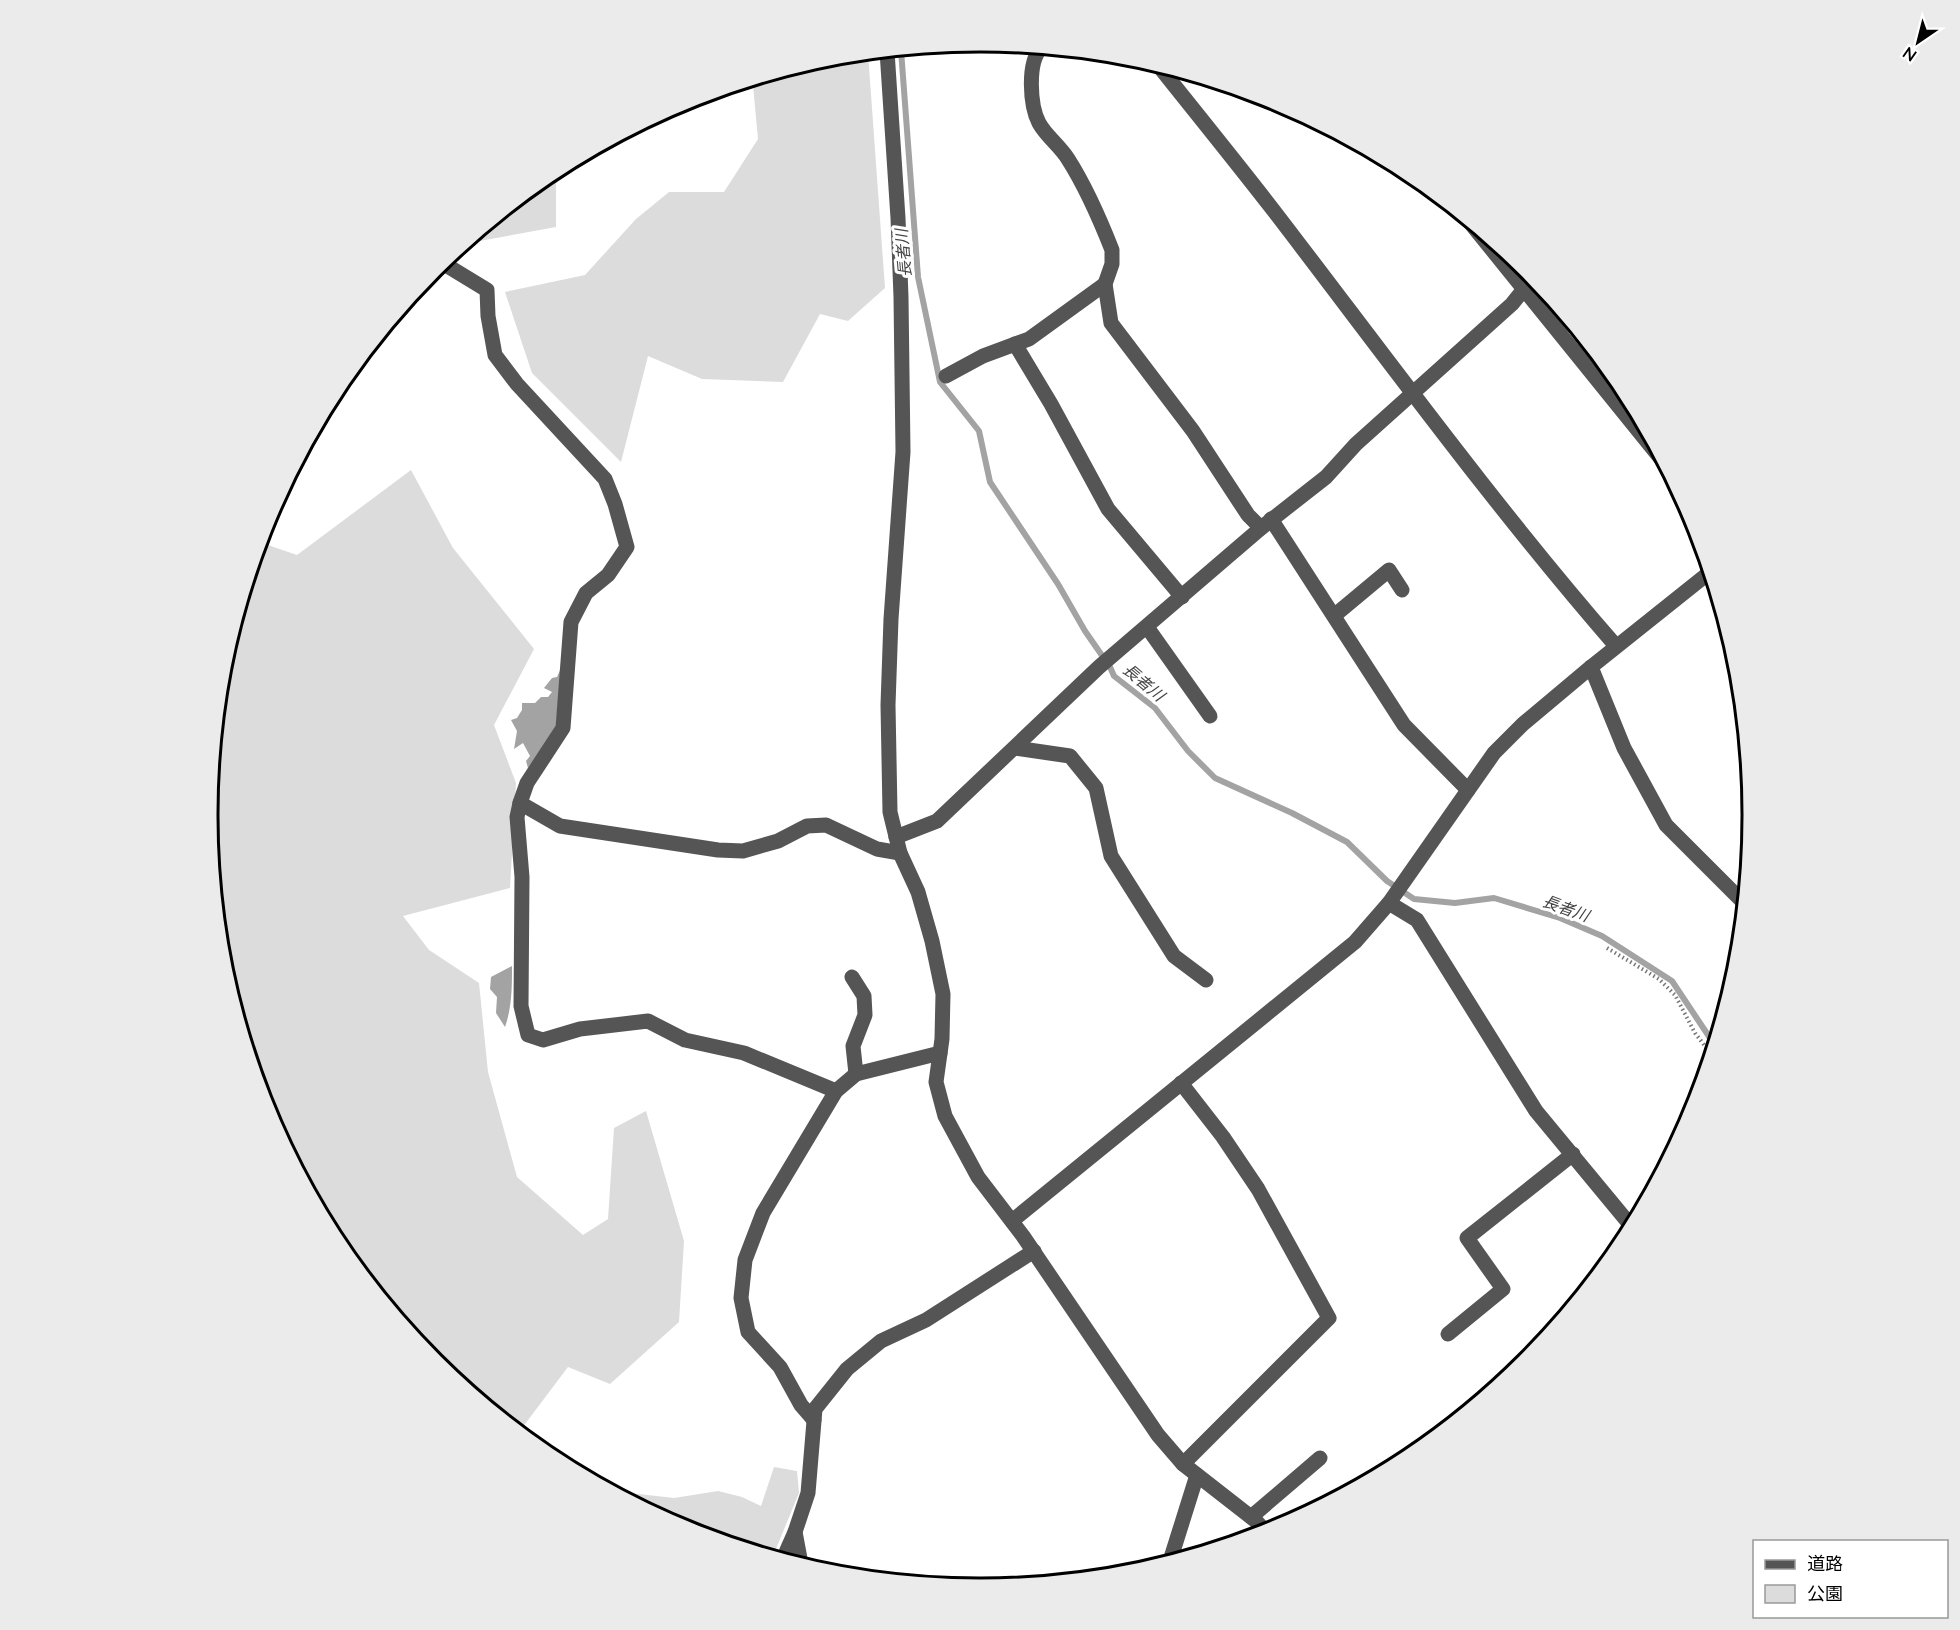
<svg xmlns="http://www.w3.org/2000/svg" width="1960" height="1630" viewBox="0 0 1960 1630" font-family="Lato,'Noto Sans JP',sans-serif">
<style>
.green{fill:#dcdcdc}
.water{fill:#a3a3a3}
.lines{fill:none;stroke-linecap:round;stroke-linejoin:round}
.stream{stroke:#a3a3a3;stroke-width:6}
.path{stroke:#777;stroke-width:4;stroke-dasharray:1.5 3;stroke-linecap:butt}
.minor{stroke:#555;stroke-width:15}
.labels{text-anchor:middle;stroke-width:6;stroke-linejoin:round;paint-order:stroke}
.water-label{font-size:16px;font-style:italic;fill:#444;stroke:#fff}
.rim{fill:none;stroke:#000;stroke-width:3}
</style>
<rect width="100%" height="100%" fill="#fff"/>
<g class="green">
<polygon points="868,53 885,288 848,321 820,314 783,382 702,379 648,356 621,462 532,373 505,292 585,275 636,219 669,192 724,192 758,139 753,85 747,82 830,57"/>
<polygon points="571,161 556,184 556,227 463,244 551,172"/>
<polygon points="411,470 453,548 534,649 494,725 516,783 510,888 403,916 429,950 479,983 488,1072 517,1177 583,1235 608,1219 614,1128 646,1111 684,1241 679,1322 610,1384 568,1367 519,1432 433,1361 337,1244 266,1110 222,965 207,815 222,664 259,542 297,555"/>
<polygon points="774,1467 797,1471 799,1493 773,1556 684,1529 612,1491 674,1498 718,1491 742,1497 761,1506"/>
</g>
<g class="water">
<polygon points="561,668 556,727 528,768 526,761 530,756 523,743 514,749 517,731 511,720 517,718 522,710 522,703 535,703 541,697 548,697 552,692 544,688 552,678 557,677"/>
<path d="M512,966C512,987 512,1007 505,1027L496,1013L497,997L490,989L491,977Z"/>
</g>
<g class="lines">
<polyline class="stream" points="901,50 918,277 940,382 979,431 990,482 1058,584 1085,631 1110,667 1114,676 1155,708 1188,751 1215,778 1292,813 1347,842 1387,881 1414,899 1455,903 1494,898 1560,918 1602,936 1672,981 1714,1044"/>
<polyline class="path" points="1607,948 1659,979 1675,995 1695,1033 1711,1054"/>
<g class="minor">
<path d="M1041,48C1027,63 1030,106 1039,123C1046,136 1060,146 1068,159C1084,184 1101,222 1112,250V264L1105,284L1111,323L1193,431L1248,515L1261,528"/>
<polyline points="887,51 898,218 901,297 903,452 891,619 888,705 890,812 900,853 918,892 932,941 943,994 942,1039 936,1082 945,1116 978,1177 1023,1236 1158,1435 1183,1464 1256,1521 1266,1532"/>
<path d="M1158,65C1197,114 1236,162 1274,211C1386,357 1495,507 1616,646"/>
<polyline points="1468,220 1662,460"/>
<polyline points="441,262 487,290 488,316 495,355 517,384 605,479 615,504 627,547 608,575 586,593 571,622 563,728 527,783 520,803 560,826 718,850 743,851 778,841 807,826 826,825 877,849 900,853"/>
<polyline points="1015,344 1051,404 1108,509 1182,597"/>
<polyline points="946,376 983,356 1029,339 1105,284"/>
<polyline points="1271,519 1404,725 1468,790"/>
<polyline points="1335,615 1389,570 1402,590"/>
<polyline points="1147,627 1210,716"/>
<polyline points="1591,667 1624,748 1666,825 1744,903"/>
<polyline points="1015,748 1070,756 1096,788 1111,856 1174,956 1206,980"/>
<polyline points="520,803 517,817 522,877 521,1006 528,1035 543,1040 580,1029 648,1021 685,1040 744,1053 836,1091"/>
<polyline points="896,837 937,821 1099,667 1261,528 1326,477 1356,444 1512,304 1524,289 1536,280"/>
<polyline points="1389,903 1417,920 1536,1111 1632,1227"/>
<polyline points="852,977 864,996 865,1015 853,1046 856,1074"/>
<polyline points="1181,1083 1223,1137 1258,1189 1329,1318 1183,1464"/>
<polyline points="1012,1221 1355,942 1389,903 1494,753 1523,724 1591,667 1710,572"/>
<polyline points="1448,1334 1503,1289 1467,1238 1573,1154"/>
<polyline points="814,1420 801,1405 780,1367 748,1332 741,1298 745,1260 763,1213 836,1091 856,1074 940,1053"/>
<polyline points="1251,1517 1320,1458"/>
<polyline points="783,1559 795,1532"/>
<polyline points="1170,1561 1197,1475"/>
<polyline points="801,1564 795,1532 808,1493 815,1409 847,1369 881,1341 926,1320 1034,1251"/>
</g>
</g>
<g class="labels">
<g class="water-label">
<text transform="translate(903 253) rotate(-95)" y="6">長者川</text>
<text transform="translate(1144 682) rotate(40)" y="6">長者川</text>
<text transform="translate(1566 908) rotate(20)" y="6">長者川</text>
</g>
</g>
<path d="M0 0H1960V1630H0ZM980 52H980A762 762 0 0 1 1742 814V816A762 762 0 0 1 980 1578H980A762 762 0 0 1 218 816V814A762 762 0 0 1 980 52Z" fill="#ebebeb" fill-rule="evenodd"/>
<path class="rim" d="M980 52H980A762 762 0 0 1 1742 814V816A762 762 0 0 1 980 1578H980A762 762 0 0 1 218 816V814A762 762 0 0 1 980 52Z"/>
<rect x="1753" y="1540" width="195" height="78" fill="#ffffff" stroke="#999999" stroke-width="1.5"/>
<rect x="1765" y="1560" width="30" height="9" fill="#555555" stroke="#999999" stroke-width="1.5"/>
<text x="1807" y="1570" font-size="18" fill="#000000">道路</text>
<rect x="1765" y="1585" width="30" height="18" fill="#dcdcdc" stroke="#999999" stroke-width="1.5"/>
<text x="1807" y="1600" font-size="18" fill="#000000">公園</text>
<g transform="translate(1918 42) rotate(215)" stroke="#ffffff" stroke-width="4.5" paint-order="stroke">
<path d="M0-4.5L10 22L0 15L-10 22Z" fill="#000000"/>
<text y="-9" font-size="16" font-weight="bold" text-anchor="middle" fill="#000000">N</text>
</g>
</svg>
